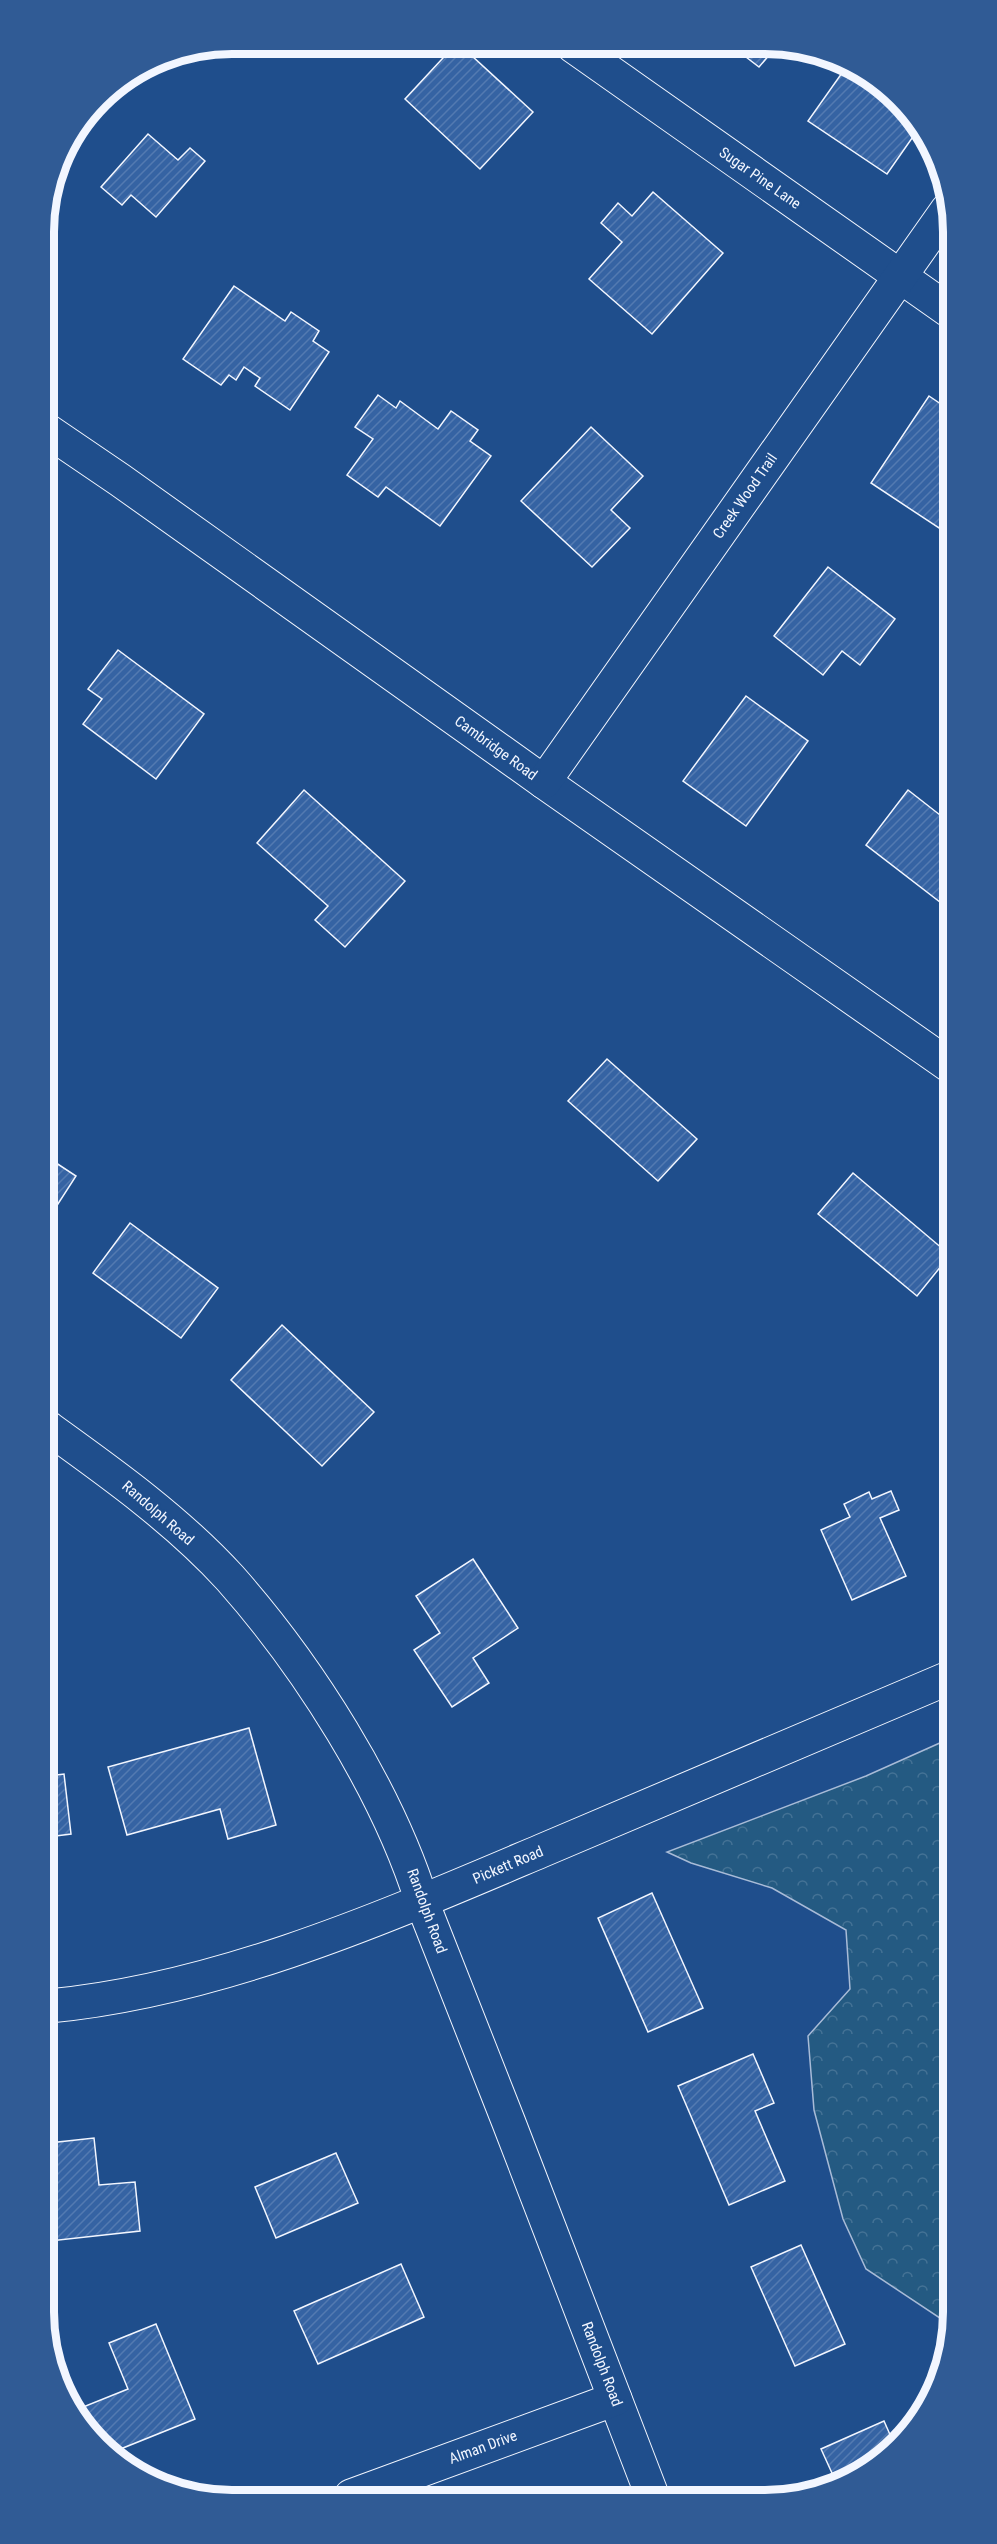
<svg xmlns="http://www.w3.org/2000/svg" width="997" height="2544" viewBox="0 0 997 2544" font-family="'Roboto Condensed',sans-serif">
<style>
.forest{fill:url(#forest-crowns);stroke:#a8bbd7;stroke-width:1.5}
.building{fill:url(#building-hatch);stroke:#f2f6ff;stroke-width:1.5}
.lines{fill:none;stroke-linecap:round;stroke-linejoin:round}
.minor-casing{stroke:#f2f6ff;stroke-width:35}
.minor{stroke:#1f4e8c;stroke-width:33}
.labels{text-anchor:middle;stroke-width:4.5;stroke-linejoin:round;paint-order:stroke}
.street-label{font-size:15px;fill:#f2f6ff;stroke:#1f4e8c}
.rim{fill:none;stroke:#f2f6ff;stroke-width:8}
</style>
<defs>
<pattern id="forest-crowns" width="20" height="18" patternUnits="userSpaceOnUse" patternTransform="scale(1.5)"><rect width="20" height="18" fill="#245a82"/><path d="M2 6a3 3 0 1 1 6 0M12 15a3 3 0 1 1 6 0" fill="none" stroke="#447295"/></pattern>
<pattern id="building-hatch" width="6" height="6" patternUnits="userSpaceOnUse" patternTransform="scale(1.5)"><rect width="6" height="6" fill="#3563a3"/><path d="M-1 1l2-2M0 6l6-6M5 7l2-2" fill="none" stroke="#537ab1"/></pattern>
</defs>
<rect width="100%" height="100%" fill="#1f4e8c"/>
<polygon class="forest" points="951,1738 953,2324 951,2335 946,2322 866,2269 843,2219 814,2110 808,2036 850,1989 846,1930 772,1888 691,1863 667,1852 866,1776"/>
<g class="building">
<polygon points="455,45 460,45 533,112 480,169 405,99"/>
<polygon points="733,47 776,47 759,67"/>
<polygon points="849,63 898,98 917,131 887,174 808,121"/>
<polygon points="148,134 178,160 190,148 205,161 156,217 131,195 122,205 101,187"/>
<polygon points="653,192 723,253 652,334 589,279 622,242 601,223 618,203 632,216"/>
<polygon points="234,286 285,321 291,312 319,331 313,341 329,352 290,410 255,386 260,378 244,367 236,380 229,375 221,385 183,359"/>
<polygon points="378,395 396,408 400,401 438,429 451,411 478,430 470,441 491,456 440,526 386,487 378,497 347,475 373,439 355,427"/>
<polygon points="929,396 948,409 948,514 939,528 871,483"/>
<polygon points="591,427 643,476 611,510 630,528 592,567 521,501"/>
<polygon points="828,567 895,619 860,665 842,651 823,675 774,636"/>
<polygon points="118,650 204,714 156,779 83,724 102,699 88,689"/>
<polygon points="746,696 808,741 746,826 683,781"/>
<polygon points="304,790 405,881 345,947 315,920 328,906 257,843"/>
<polygon points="908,790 949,822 949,909 866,845"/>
<polygon points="607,1059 697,1139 658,1181 568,1101"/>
<polygon points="47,1157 76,1176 47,1221"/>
<polygon points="853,1173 950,1255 917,1296 818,1214"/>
<polygon points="130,1223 218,1288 181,1338 93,1273"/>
<polygon points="282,1325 374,1412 322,1466 231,1380"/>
<polygon points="891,1491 899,1510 880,1518 906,1576 852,1600 821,1530 850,1517 844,1504 869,1492 872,1499"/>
<polygon points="473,1559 518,1628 473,1658 489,1683 452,1707 414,1650 440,1633 416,1596"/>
<polygon points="249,1728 276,1825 228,1839 220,1809 127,1835 108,1767"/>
<polygon points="64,1774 71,1834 48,1837 48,1776"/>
<polygon points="652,1893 703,2008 648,2032 598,1918"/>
<polygon points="753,2054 774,2103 755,2111 785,2181 729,2205 678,2086"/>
<polygon points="94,2138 99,2185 135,2182 140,2231 50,2241 49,2143"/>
<polygon points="336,2153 358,2203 276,2238 255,2187"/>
<polygon points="801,2245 845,2344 795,2366 751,2267"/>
<polygon points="401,2264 424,2317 318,2364 294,2311"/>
<polygon points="156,2324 195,2419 108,2454 73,2411 128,2389 109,2343"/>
<polygon points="884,2421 895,2446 870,2469 837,2484 821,2449"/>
</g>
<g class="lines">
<defs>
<g id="minor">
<polyline points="573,46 948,310"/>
<polyline points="45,429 120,480 544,782 950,1066"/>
<polyline points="544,782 947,210"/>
<path d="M47,1427C111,1473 177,1520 230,1578C308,1666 387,1790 422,1902L509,2123L652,2495"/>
<path d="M49,2006C219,1990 385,1917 541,1851C678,1793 815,1736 951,1677"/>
<polyline points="351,2496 615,2399"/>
</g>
</defs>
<use href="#minor" class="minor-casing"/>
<use href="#minor" class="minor"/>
</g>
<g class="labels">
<g class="street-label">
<text transform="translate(760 178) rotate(35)" y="5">Sugar Pine Lane</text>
<text transform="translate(745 496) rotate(-55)" y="5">Creek Wood Trail</text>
<text transform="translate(496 748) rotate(36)" y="5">Cambridge Road</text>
<text transform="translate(158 1513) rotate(41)" y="5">Randolph Road</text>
<text transform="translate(508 1865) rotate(-23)" y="5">Pickett Road</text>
<text transform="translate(427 1911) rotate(70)" y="5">Randolph Road</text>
<text transform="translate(602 2364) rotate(69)" y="5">Randolph Road</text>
<text transform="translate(483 2447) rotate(-20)" y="5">Alman Drive</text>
</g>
</g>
<path d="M0 0H997V2544H0ZM232 54H765A178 178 0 0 1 943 232V2312A178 178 0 0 1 765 2490H232A178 178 0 0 1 54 2312V232A178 178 0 0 1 232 54Z" fill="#305b95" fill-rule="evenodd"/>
<path class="rim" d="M232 54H765A178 178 0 0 1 943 232V2312A178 178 0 0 1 765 2490H232A178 178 0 0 1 54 2312V232A178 178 0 0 1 232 54Z"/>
</svg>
